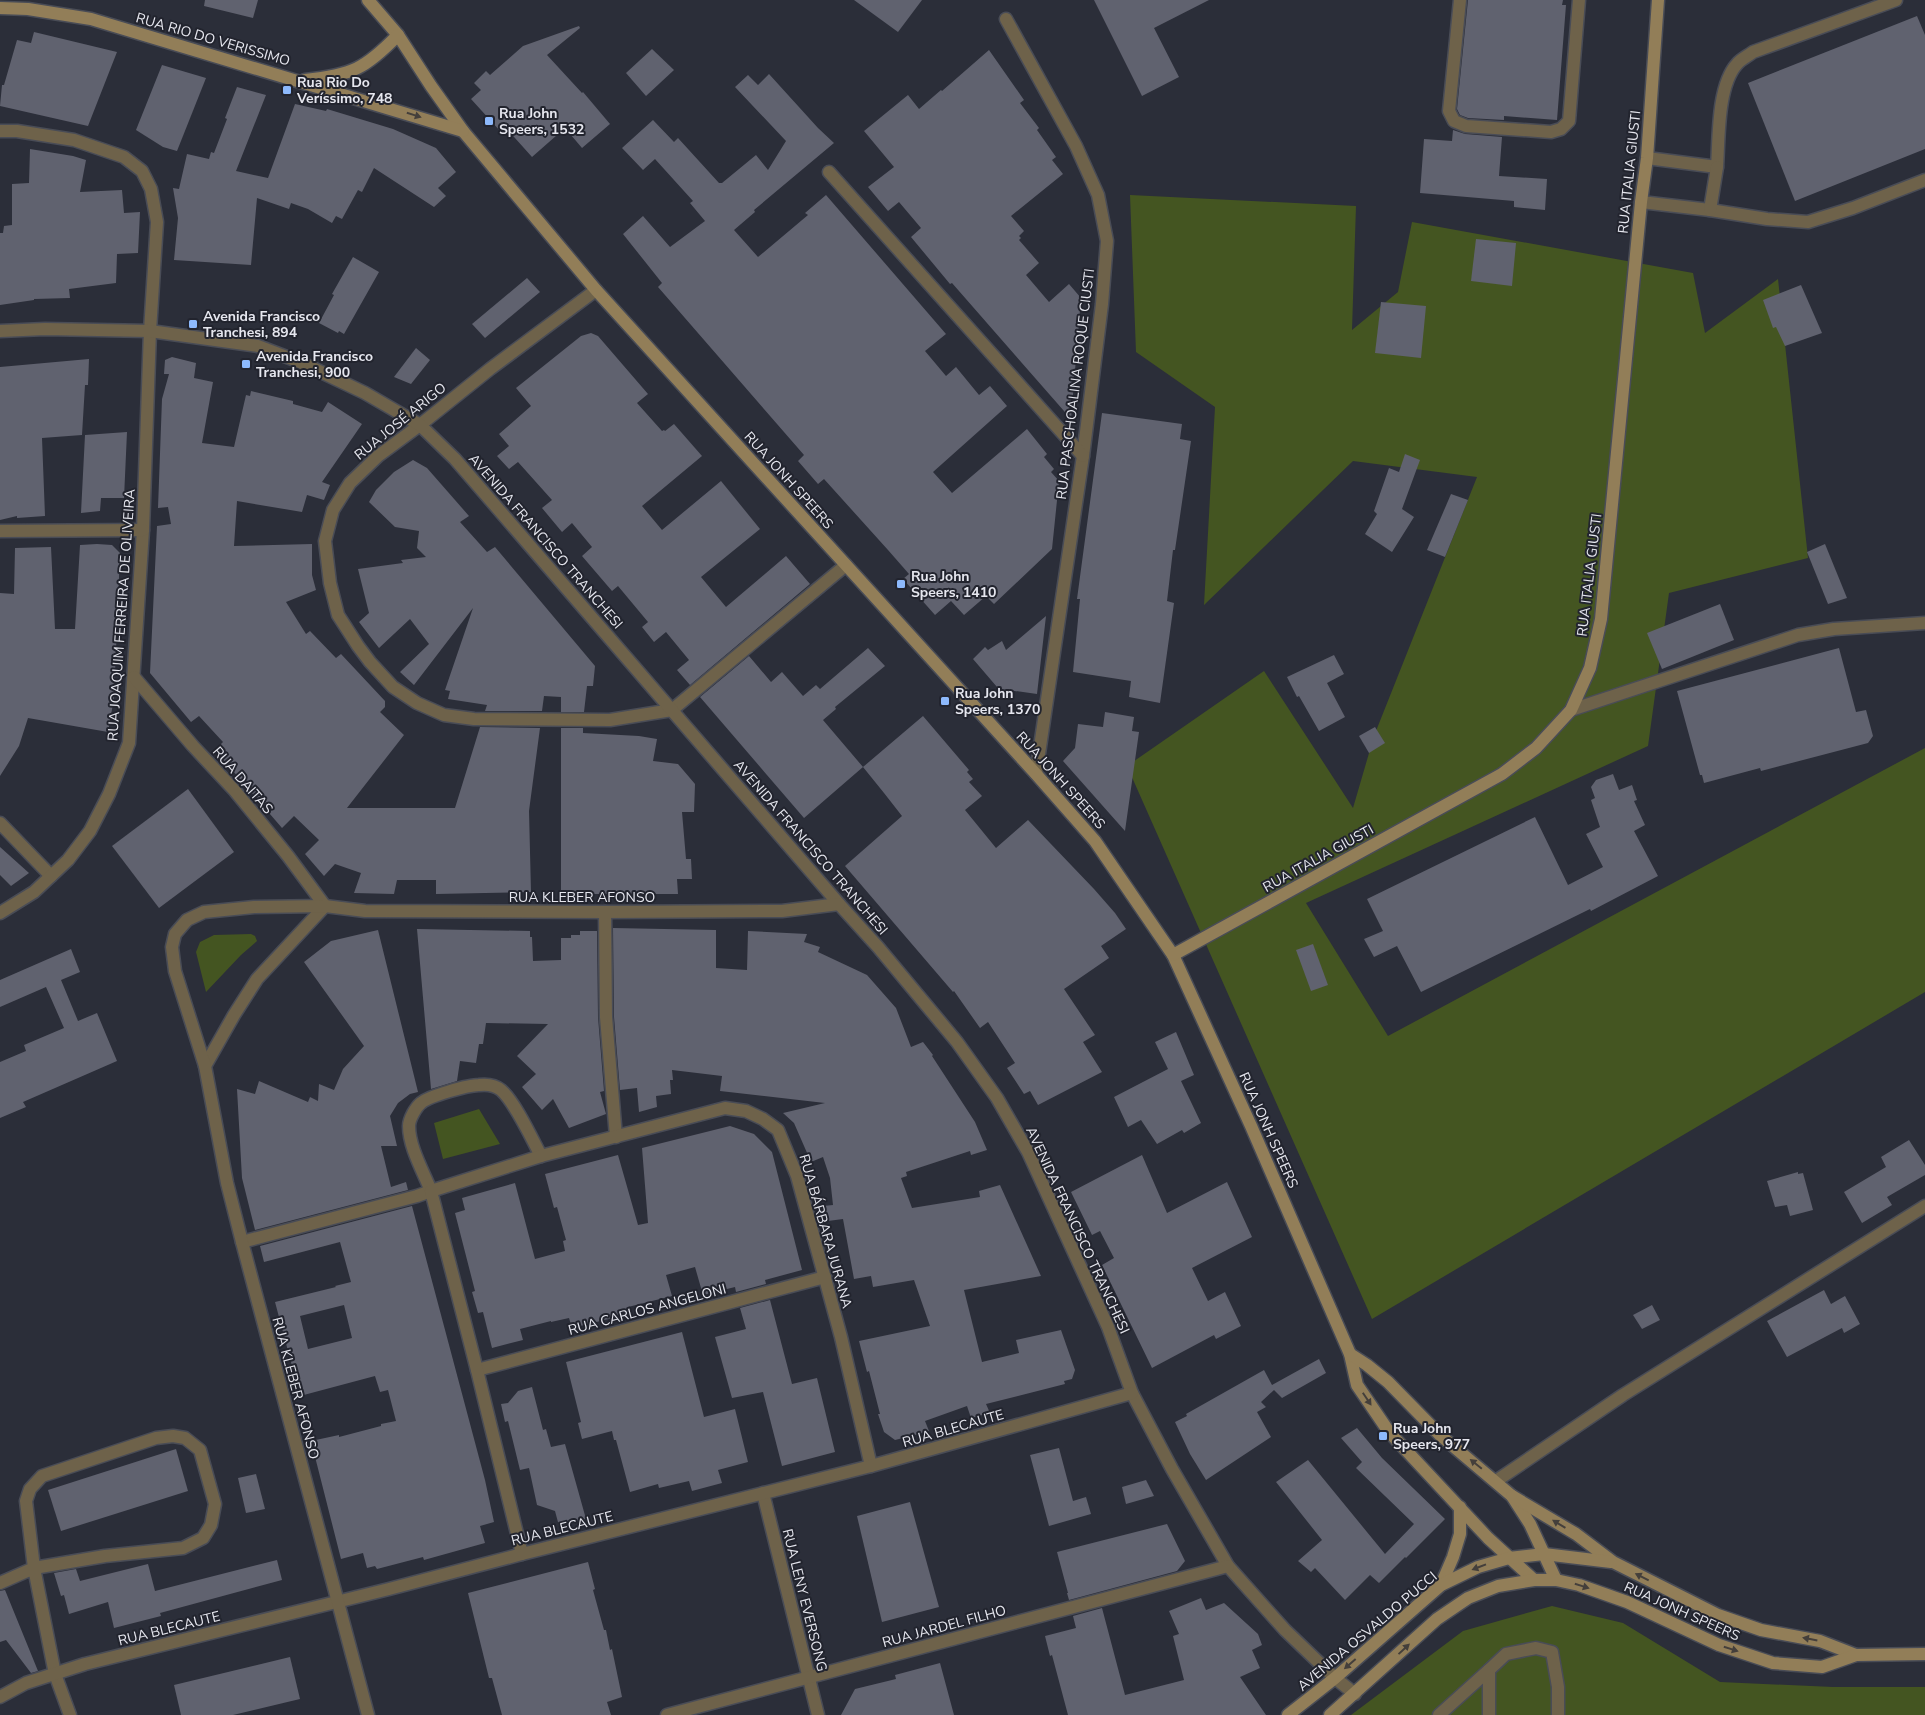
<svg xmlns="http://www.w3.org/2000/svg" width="1925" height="1715" viewBox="0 0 1925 1715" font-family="'Nunito Sans',sans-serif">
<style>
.green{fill:#445521}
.building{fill:#60626f;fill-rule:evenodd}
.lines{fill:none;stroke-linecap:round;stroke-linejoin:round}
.lane-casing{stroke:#494c56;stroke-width:15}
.street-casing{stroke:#494c56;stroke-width:15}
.secondary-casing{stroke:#494c56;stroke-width:15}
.lane{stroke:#6e624a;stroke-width:12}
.street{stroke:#6e624a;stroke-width:12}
.secondary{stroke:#927e58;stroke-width:12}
.oneway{fill:#443f3b}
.poi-dot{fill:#8db9fc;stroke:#22242e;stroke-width:2}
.labels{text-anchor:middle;stroke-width:4;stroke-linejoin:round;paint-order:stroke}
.street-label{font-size:14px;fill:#e6e7ef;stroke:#22242e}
.poi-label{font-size:14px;font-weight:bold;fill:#e6e7ef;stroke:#22242e;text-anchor:start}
</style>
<rect width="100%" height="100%" fill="#2b2e39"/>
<g class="green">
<polygon points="1130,195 1356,206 1352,330 1398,292 1412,222 1693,273 1705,333 1778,279 1808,558 1669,593 1648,746 1306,903 1388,1036 1925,748 1925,992 1372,1319 1127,766 1264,671 1353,808 1374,736 1477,477 1353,461 1204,605 1215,407 1136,352"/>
<polygon points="251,934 255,936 257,941 241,955 206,992 196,952 200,942 214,935"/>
<polygon points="479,1109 500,1144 443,1159 434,1123"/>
<polygon points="1552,1606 1623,1623 1720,1682 1833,1687 1925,1687 1925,1715 1351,1715 1463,1631"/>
</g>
<g class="building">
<polygon points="205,0 258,0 253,18 204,6"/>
<polygon points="854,0 922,0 898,32"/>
<polygon points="1094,0 1209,0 1154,28 1179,77 1142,96"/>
<polygon points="1468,0 1563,0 1562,5 1566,5 1557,120 1504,116 1504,120 1468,118 1460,115 1457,109"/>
<polygon points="1917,16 1925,35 1925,149 1795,201 1748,83"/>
<polygon points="579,26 580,28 547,55 582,93 583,92 610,124 582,148 565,128 532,157 506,128 501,132 471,99 481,90 474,83 486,71 490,75 523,46"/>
<polygon points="34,32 117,52 88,126 0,106 2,85 4,85 17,40 31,43"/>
<polygon points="652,49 674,70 646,96 626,73"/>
<polygon points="989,50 1024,100 1020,103 1039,128 1037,130 1056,157 1052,160 1063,174 1011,216 1024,231 1019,236 1021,238 1019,240 1039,263 1026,275 1049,302 1069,284 1081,298 1071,419 952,283 950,284 911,237 921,228 899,202 888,211 868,187 894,167 864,131 908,95 919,109 941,90 942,91"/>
<polygon points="162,65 206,78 177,151 163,147 136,130"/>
<polygon points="769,74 818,128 834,143 754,210 755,212 734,230 758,257 808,215 805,213 826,195 946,334 925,351 946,376 956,367 979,395 990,386 1007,406 933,472 952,493 1027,429 1047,454 1044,457 1054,469 1051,472 1059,481 1052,549 994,604 986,596 964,615 951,601 935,615 903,579 909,574 888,550 824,479 818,484 798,461 804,455 658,287 662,283 623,234 643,216 670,247 705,221 690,203 693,201 655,159 643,170 622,148 653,120 674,142 678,138 719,183 722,183 756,155 768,170 786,141 735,87 748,75 758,85"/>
<polygon points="237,87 266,95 236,171 268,178 295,104 326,111 327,109 393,129 436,148 456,172 438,188 446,196 434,207 374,168 362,192 358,190 342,219 336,216 332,223 308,209 291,203 289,209 257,198 251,265 174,260 178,218 173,188 179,189 187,154 209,159 211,152 214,153 227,119 225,118"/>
<polygon points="1453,130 1465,134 1502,137 1499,176 1547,179 1545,210 1514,207 1514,201 1420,193 1424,139 1452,141"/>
<polygon points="30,149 73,156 86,160 80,192 122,190 124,213 140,212 138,253 117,254 116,283 69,289 70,298 34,299 34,300 0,305 0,233 3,233 4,226 12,225 12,184 29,183"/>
<polygon points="1476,239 1516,243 1512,286 1471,281"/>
<polygon points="353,257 379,272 344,334 339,331 338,333 319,323 334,295 332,294"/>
<polygon points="527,278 540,292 485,338 472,324"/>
<polygon points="1801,285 1822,333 1785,346 1776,327 1773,328 1763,300"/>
<polygon points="1381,302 1426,306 1421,358 1375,353"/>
<polygon points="591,333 598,336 648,394 637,403 662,431 664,430 665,431 674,424 702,456 642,506 662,530 721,481 760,529 701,577 726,607 786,556 810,584 690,685 677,670 689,660 666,632 654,642 642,627 648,622 618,586 612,591 582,556 592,547 572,523 562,532 542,508 552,500 518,462 509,469 497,456 509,446 499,434 531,406 516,388 581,336"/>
<polygon points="416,348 430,360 411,384 394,377"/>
<polygon points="172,357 196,363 194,378 213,382 202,443 234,447 246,395 250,396 251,391 293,401 293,404 322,412 328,402 362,424 322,482 330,485 324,500 307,495 302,512 237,501 234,546 312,544 312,575 316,590 286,602 306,634 310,631 336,658 341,654 385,701 385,707 380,712 404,735 347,808 455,808 480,727 540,728 529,811 531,892 436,894 436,880 397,880 394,894 354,893 361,873 335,864 324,876 305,854 319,840 294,816 282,828 215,750 223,742 199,716 191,722 150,673 157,526 171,524 168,507 158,508 162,399 169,374 164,374 165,360"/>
<polygon points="89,359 88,385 85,385 82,435 42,438 45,516 17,518 17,516 0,520 0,367"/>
<polygon points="1102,413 1182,424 1180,439 1191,441 1175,550 1173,550 1167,601 1174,603 1160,703 1129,697 1131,681 1073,672 1080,599 1077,599"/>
<polygon points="127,432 124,498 101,498 100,511 81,513 85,435"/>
<polygon points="1405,454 1420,460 1402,509 1414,517 1392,552 1365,534 1377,514 1374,511 1389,468 1399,472"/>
<polygon points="413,460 427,468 469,516 460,522 487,552 495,547 595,666 593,686 587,686 584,712 561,712 561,697 544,696 542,711 485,711 487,705 448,699 450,691 445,690 473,608 414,685 400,672 429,644 410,619 379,648 359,622 369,613 358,569 403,563 401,560 426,557 417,548 419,531 395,527 369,502 376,490 394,472"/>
<polygon points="1451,494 1468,500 1445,557 1427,550"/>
<polygon points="97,544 112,545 120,553 114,698 108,732 28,718 19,746 0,776 0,593 14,594 15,548 51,547 55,629 75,629 80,545"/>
<polygon points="1825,544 1847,598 1828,604 1807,552"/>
<polygon points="1720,604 1734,640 1662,669 1647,633"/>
<polygon points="1046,616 1037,694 1008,690 1003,694 973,659 985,647 988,650 1002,641 1006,650"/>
<polygon points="868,648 885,666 835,707 836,709 823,720 863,767 923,716 969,770 967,772 973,779 969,782 982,796 965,810 996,848 1028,820 1094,889 1115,913 1126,929 1101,946 1109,958 1064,989 1095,1035 1083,1042 1102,1072 1038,1105 1030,1091 1024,1094 1007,1068 1015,1063 988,1022 980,1028 954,991 953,992 845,866 902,816 884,793 863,767 804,818 700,697 749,656 771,682 782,672 803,696 816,685 820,689"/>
<polygon points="1839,648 1856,712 1866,710 1873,736 1868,743 1761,771 1760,768 1704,783 1702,775 1700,775 1677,691"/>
<polygon points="1334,655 1344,674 1327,683 1345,717 1319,731 1299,696 1297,697 1287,677"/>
<polygon points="1105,712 1134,717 1132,731 1139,732 1125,831 1063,761 1075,748 1078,724 1103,727"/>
<polygon points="1375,727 1385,743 1369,753 1359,736"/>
<polygon points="561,728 583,728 583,733 639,736 657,739 653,761 678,764 695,784 694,812 682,812 686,859 691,859 692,879 677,879 678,894 561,894"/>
<polygon points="1613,774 1619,790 1632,785 1637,800 1634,801 1645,825 1634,831 1658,876 1591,911 1590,909 1421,992 1397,946 1374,957 1364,939 1383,931 1367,899 1535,817 1568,885 1603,867 1586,834 1600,827 1591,800 1595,798 1591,787 1596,780"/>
<polygon points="188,789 234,852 159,908 112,846"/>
<polygon points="0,847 29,873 11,886 0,875"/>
<polygon points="613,928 716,930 716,968 747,970 748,931 807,934 804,942 820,947 818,952 867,975 896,1008 911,1047 923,1042 933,1055 932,1056 975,1122 987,1150 971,1155 970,1151 906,1172 907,1176 901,1178 912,1208 980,1197 979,1191 1000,1185 1041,1276 964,1290 982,1362 1019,1353 1016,1340 1061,1330 1075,1370 1072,1379 1064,1381 1065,1384 986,1404 990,1413 971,1418 967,1406 925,1421 929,1431 911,1436 895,1440 884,1432 878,1414 880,1414 869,1371 867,1372 859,1341 930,1326 914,1280 873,1287 871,1276 854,1279 843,1219 828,1221 823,1206 833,1205 830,1178 823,1157 811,1162 794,1123 783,1113 825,1103 720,1091 722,1076 672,1070 673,1080 670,1080 671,1094 656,1096 657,1107 639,1112 637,1088 620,1090 614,1017"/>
<polygon points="417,929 530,931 530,937 532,937 533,961 561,960 561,938 571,938 571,935 580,935 580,931 597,931 598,1017 604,1091 600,1092 606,1114 569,1128 553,1099 542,1110 522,1087 536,1074 517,1056 548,1024 486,1023 483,1044 479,1044 476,1063 460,1061 457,1081 431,1089"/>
<polygon points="378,930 418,1092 410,1094 398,1103 390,1116 397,1146 381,1146 391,1187 406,1182 408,1190 255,1230 242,1178 237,1089 255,1094 259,1081 308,1102 310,1097 318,1101 319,1084 334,1090 343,1069 364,1046 304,962 331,941"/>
<polygon points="1313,944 1328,985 1311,991 1296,950"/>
<polygon points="71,949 80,972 61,980 78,1021 97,1013 117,1061 23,1102 26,1107 0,1118 0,1062 26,1051 24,1045 64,1028 46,987 0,1007 0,980"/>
<polygon points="1176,1032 1194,1075 1181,1081 1201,1123 1184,1133 1182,1130 1157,1144 1141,1120 1128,1127 1114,1097 1168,1069 1155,1042"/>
<polygon points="730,1126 754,1134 772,1152 802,1270 765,1280 766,1284 736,1292 735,1287 703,1295 695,1267 666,1275 672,1296 628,1307 629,1314 572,1328 569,1318 551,1322 551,1321 520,1329 523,1340 492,1348 483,1312 478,1313 472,1292 475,1291 455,1213 465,1210 462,1198 515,1183 535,1259 565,1251 563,1241 566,1240 557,1207 554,1208 545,1174 618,1155 638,1225 648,1223 642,1148"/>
<polygon points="1909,1140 1925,1165 1925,1175 1887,1197 1892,1205 1862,1223 1844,1192 1886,1167 1881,1157"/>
<polygon points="1142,1155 1167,1213 1227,1182 1252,1237 1192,1268 1208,1301 1225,1292 1241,1326 1216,1339 1214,1335 1152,1368 1102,1265 1114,1258 1100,1231 1092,1235 1071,1192"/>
<polygon points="1798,1172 1798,1174 1803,1173 1813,1210 1790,1216 1787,1205 1775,1207 1767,1181"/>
<path d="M412,1206L485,1480L494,1522L480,1526L485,1543L424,1560L423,1557L377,1569L375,1566L367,1568L363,1553L341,1559L311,1441L339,1435V1437L381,1426V1424L396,1421L388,1390L380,1392L375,1376L300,1396L275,1302L336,1287L335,1286L351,1282L340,1242L264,1262L260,1246ZM344,1305L352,1338L308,1349L300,1316Z"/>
<polygon points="1824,1290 1831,1304 1845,1296 1860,1324 1844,1333 1842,1328 1787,1357 1767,1321"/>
<polygon points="770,1300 792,1384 817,1378 835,1452 782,1466 763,1392 732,1398 715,1337 746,1329 740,1308"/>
<polygon points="1652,1305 1660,1320 1642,1329 1633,1315"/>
<polygon points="682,1332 704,1417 735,1409 748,1462 718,1470 722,1483 692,1491 689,1481 659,1488 658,1484 630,1492 616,1440 614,1440 612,1431 582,1439 578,1423 581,1422 566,1362"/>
<polygon points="1319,1359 1326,1373 1282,1398 1274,1390 1261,1402 1266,1407 1257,1412 1271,1437 1206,1480 1190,1454 1175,1422 1187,1416 1186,1414 1264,1370 1272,1385"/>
<polygon points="532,1387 543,1430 546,1429 551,1447 565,1444 586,1519 559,1526 555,1511 537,1505 529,1468 520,1470 508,1421 505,1422 501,1404 508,1403 518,1391"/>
<polygon points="1357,1428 1382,1458 1445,1519 1406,1558 1405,1557 1379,1583 1370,1575 1345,1600 1315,1568 1311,1572 1298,1561 1322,1540 1276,1482 1308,1460 1385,1554 1414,1524 1356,1468 1362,1462 1341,1438"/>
<polygon points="1059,1448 1073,1501 1086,1497 1091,1514 1049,1526 1030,1455"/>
<polygon points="176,1449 188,1491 61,1531 48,1490"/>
<polygon points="256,1474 265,1509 246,1513 238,1478"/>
<polygon points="1146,1480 1154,1496 1126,1504 1122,1487"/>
<polygon points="910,1502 939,1607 882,1622 857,1516"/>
<polygon points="1167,1524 1185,1561 1177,1571 1069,1600 1067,1593 1068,1593 1057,1552"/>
<polygon points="277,1560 282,1580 160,1613 161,1616 114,1628 108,1602 69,1614 64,1595 61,1596 54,1573 76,1569 80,1581 148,1564 155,1591"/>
<polygon points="588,1562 595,1589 593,1590 604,1630 606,1630 610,1650 612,1649 622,1697 607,1702 611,1715 502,1715 492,1678 489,1678 468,1593"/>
<polygon points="5,1590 38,1671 31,1673 6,1640 0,1642 0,1591"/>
<polygon points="1201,1598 1206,1610 1224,1603 1258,1634 1262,1645 1252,1650 1260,1668 1240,1677 1266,1715 1068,1715 1052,1655 1050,1656 1045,1636 1076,1628 1073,1616 1102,1608 1125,1695 1184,1680 1173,1636 1179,1634 1169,1611"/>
<polygon points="290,1657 300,1699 233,1715 181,1715 174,1685"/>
<polygon points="940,1663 954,1715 841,1715 855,1689 896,1679 895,1675"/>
</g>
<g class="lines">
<defs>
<g id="lane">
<polyline points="1460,0 1449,111 1454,121 1466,126 1551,132 1561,129 1569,121 1579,0"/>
<path d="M1647,158L1717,167C1719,139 1717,86 1737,64C1741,59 1748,56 1753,52L1896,0"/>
<polyline points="1641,202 1710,210 1767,219 1808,222 1853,208 1925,180"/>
<polyline points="1710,210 1717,167"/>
<polyline points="672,710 846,565"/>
<polyline points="1571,710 1798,635 1834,629 1925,623"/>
<polyline points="0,823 51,876"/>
<polyline points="242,1242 417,1196 431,1191"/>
<polyline points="0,1583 34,1568 26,1501 30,1489 42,1476 156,1438 173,1436 185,1438 200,1450 215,1504 211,1525 203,1538 183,1548 105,1556 34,1568 55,1674"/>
<polyline points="1439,1715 1489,1670"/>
<polyline points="1489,1715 1489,1670 1506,1654 1536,1648 1552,1652 1558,1687 1558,1715"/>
</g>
<g id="street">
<polyline points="1006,19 1076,146 1098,195 1107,241 1102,304 1083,456 1036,774"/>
<polyline points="0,131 17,131 74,140 124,157 142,171 151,189 157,222 150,331 143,530 129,743 109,794 90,831 68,860 34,892 0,913"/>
<polyline points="829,172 1083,456"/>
<polyline points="596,290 490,369 420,425 378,456 350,483 333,510 325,541 330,583 338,615 358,646 370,662 393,687 417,703 444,715 474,719 610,720 672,710"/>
<polyline points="0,331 45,329 150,331 258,346 300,362 365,393 420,425 455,459 839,904 878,947 957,1042 997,1098 1028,1152 1108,1327 1132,1393 1172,1469 1228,1566 1285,1630 1335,1678 1355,1694"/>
<polyline points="0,531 143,530"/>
<polyline points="134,677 193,746 235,791 288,856 325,906"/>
<polyline points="605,912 606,1017 616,1137"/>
<polyline points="205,1066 234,1015 257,979 325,906"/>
<path d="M431,1191C423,1171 409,1147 409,1126C409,1119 416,1107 421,1103C429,1096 468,1085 479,1085C487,1084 495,1085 501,1090C515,1102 532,1139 541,1156"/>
<polyline points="477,1370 825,1277"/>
<polyline points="1496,1481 1623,1395 1925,1206"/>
<polyline points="763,1493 818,1715"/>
<polyline points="522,1554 477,1370 431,1191 541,1156 725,1108 746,1111 763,1119 778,1130 797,1176 841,1337 871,1466"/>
<polyline points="55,1674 70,1715"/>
<polyline points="0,1697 26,1683 85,1664 389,1589 522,1554 871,1466 1132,1393"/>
<polyline points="368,1715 242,1242 227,1183 205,1066 175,971 172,947 175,934 187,920 204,912 254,907 325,906 365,911 605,912 782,911 839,904"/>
<polyline points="667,1715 1228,1566"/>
</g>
<g id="secondary">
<polyline points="368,0 398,35 431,86 463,131 596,290 1036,774 1095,841 1173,955 1251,1126 1350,1354 1357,1385 1389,1432 1488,1538 1534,1580"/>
<polyline points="0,8 28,9 91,19 463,131"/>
<path d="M305,80C352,75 365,69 398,35"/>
<polyline points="1173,955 1502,774 1536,748 1571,710 1590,668 1601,619 1641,202 1647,158 1658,0"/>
<polyline points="1350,1354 1367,1365 1388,1382 1440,1435 1512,1496 1530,1524 1556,1580"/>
<polyline points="1512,1496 1576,1534 1613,1562 1718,1615 1761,1630 1820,1641 1856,1655"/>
<polyline points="1441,1585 1453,1557 1460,1534 1460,1507"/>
<polyline points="1288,1715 1335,1678 1441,1585 1478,1567 1509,1558 1544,1554 1611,1562"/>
<polyline points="1330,1715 1437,1619 1468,1598 1498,1586 1534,1580 1556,1580 1579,1585 1627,1602 1719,1645 1773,1663 1822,1667 1856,1655 1925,1654"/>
</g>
</defs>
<use href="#lane" class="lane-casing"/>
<use href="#street" class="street-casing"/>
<use href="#secondary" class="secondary-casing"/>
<use href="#lane" class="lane"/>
<use href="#street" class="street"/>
<use href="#secondary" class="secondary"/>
</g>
<defs><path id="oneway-solid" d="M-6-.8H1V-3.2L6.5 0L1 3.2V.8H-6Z" transform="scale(1.25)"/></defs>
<g class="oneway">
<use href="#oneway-solid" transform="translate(414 115) rotate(17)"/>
<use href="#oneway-solid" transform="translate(1367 1399) rotate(56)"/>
<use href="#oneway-solid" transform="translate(1476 1464) rotate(-141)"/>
<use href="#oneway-solid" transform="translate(1559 1524) rotate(-149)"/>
<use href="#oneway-solid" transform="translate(1479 1567) rotate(159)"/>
<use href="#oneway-solid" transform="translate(1642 1577) rotate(-153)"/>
<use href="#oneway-solid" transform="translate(1582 1586) rotate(17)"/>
<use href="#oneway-solid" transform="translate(1810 1639) rotate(-169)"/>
<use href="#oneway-solid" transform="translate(1404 1649) rotate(-43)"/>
<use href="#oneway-solid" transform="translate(1731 1649) rotate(17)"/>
<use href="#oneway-solid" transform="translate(1350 1664) rotate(139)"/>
</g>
<g class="poi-dot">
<rect x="282" y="85" width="10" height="10" rx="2.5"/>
<rect x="484" y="116" width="10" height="10" rx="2.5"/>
<rect x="188" y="319" width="10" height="10" rx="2.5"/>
<rect x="241" y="359" width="10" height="10" rx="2.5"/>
<rect x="896" y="579" width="10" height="10" rx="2.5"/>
<rect x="940" y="696" width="10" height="10" rx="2.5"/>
<rect x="1378" y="1431" width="10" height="10" rx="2.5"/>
</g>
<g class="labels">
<g class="street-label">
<text transform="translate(213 39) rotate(16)" y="5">RUA RIO DO VERISSIMO</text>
<text transform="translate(1629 172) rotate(-84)" y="5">RUA ITALIA GIUSTI</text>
<text transform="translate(1075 384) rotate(-83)" y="5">RUA PASCHOALINA ROQUE CIUSTI</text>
<text transform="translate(400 421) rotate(-39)" y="5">RUA JOSÉ ARIGO</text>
<text transform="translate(789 480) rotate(48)" y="5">RUA JONH SPEERS</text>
<text transform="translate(546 541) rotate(49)" y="5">AVENIDA FRANCISCO TRANCHESI</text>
<text transform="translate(1589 575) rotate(-83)" y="5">RUA ITALIA GIUSTI</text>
<text transform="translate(121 615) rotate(-86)" y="5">RUA JOAQUIM FERREIRA DE OLIVEIRA</text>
<text transform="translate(243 780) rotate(49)" y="5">RUA DAITAS</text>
<text transform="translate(1061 780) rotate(48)" y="5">RUA JONH SPEERS</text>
<text transform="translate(811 847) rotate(49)" y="5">AVENIDA FRANCISCO TRANCHESI</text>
<text transform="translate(1318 858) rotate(-29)" y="5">RUA ITALIA GIUSTI</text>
<text x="582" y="902">RUA KLEBER AFONSO</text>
<text transform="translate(1269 1130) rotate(66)" y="5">RUA JONH SPEERS</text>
<text transform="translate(1078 1230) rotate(65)" y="5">AVENIDA FRANCISCO TRANCHESI</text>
<text transform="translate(826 1231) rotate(74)" y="5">RUA BÁRBARA JURANA</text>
<text transform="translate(647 1309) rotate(-15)" y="5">RUA CARLOS ANGELONI</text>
<text transform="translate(296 1388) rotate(75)" y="5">RUA KLEBER AFONSO</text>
<text transform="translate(953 1428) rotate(-16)" y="5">RUA BLECAUTE</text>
<text transform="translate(562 1528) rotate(-14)" y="5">RUA BLECAUTE</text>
<text transform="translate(805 1600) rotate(76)" y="5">RUA LENY EVERSONG</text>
<text transform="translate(1682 1611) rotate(24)" y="5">RUA JONH SPEERS</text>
<text transform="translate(944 1626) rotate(-15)" y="5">RUA JARDEL FILHO</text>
<text transform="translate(169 1628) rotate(-14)" y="5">RUA BLECAUTE</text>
<text transform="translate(1367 1631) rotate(-40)" y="5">AVENIDA OSVALDO PUCCI</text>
</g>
<g class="poi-label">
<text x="297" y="87">Rua Rio Do<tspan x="297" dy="16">Veríssimo, 748</tspan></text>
<text x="499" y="118">Rua John<tspan x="499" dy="16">Speers, 1532</tspan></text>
<text x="203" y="321">Avenida Francisco<tspan x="203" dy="16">Tranchesi, 894</tspan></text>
<text x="256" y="361">Avenida Francisco<tspan x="256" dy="16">Tranchesi, 900</tspan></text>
<text x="911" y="581">Rua John<tspan x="911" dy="16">Speers, 1410</tspan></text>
<text x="955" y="698">Rua John<tspan x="955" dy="16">Speers, 1370</tspan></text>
<text x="1393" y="1433">Rua John<tspan x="1393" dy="16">Speers, 977</tspan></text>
</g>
</g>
</svg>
